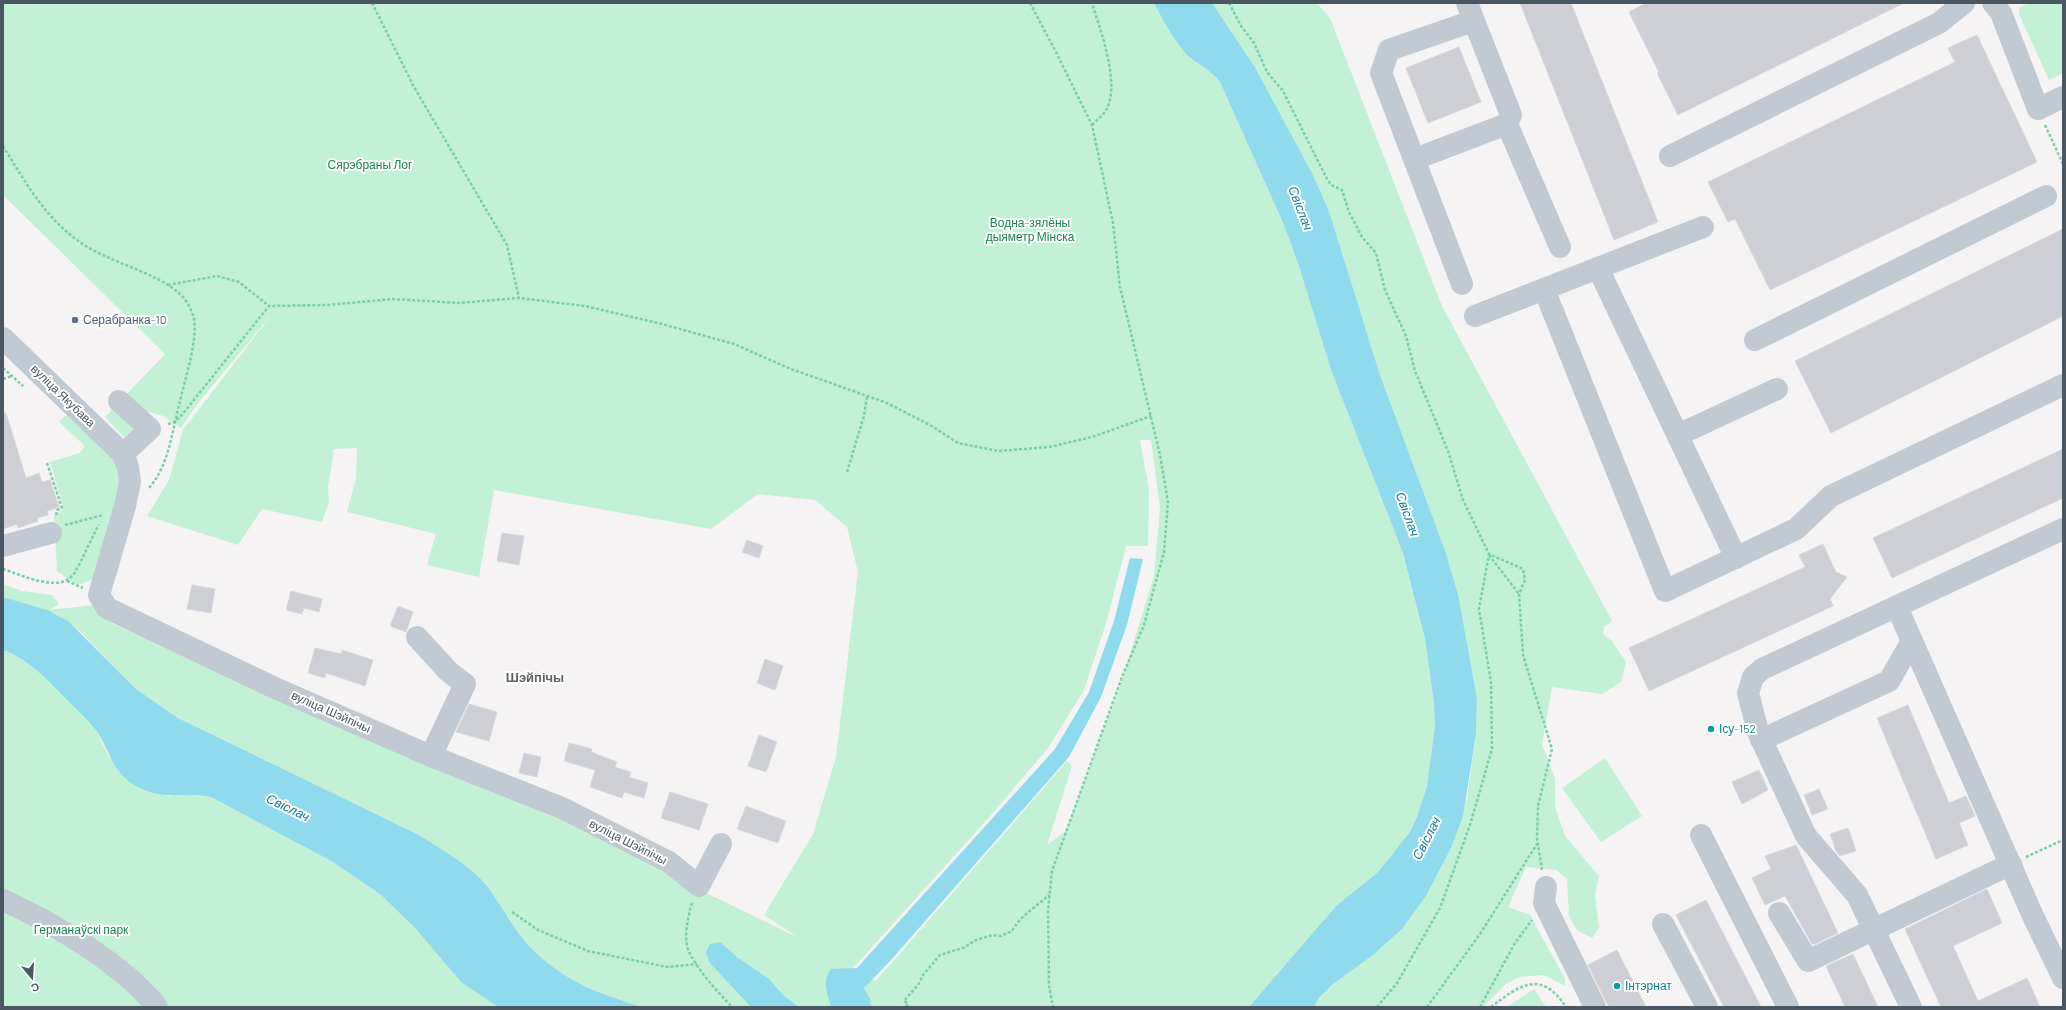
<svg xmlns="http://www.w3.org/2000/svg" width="2066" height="1010" viewBox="0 0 2066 1010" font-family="Barlow,sans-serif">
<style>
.green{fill:#c3f1d5;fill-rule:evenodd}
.water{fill:#90daee}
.building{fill:#cdcfd5;stroke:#d7d9de}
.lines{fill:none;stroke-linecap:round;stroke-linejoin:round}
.path{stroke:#7ad0a6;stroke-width:2.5;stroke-dasharray:3 2;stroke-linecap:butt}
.minor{stroke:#c1cad2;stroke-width:22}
.service-dot{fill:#5c6f8a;stroke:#fff;stroke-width:1.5}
.culture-dot{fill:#0f9aa8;stroke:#fff;stroke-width:1.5}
.labels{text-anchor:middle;stroke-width:4;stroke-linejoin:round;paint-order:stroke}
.park-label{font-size:12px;fill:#17864f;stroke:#fff}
.service-label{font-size:12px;fill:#4e5e75;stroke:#fff;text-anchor:start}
.street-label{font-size:12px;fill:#4a5661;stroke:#fff}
.culture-label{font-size:12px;fill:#0d838f;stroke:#fff;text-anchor:start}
.water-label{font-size:13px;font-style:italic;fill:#0c7c9b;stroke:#fff}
.neighbourhood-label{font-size:13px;font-weight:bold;fill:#5f6368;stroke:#fff}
</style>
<rect width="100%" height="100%" fill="#f5f3f3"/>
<g class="green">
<path d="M3,3H1154C1164,20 1173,39 1186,54C1196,65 1211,70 1220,82L1284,225L1299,266L1331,370L1403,553L1425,639L1434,703L1435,725L1427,786L1417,817L1410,832L1378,872L1336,906L1249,1007H642C598,993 567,983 533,950C514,931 503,907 487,886C469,864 442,850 419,835L178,718L136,689L79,630L58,615L3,597V584L22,591L52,595L59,604L49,610L94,605L100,614L113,624L426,761L600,832L671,876L799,938L764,915L813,834L836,757L858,572L847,527L815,500L758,494L711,529L494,490L479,577L427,565L436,534L347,512L356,478L357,448L334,449L328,487L329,502L322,522L262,509L238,545L147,516L169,480L183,430L273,313L198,403L181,428L164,416L149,412L125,438L105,417L165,354L3,195ZM1140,440H1151L1160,509L1154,576L1121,683L1066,831L1047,845L1072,766L1067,761L876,981L851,966H855L991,815L1048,748L1084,690L1107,620L1126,546H1148L1149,489Z"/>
<polygon points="1212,3 1317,3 1330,18 1442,306 1612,621 1604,627 1603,634 1612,641 1626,662 1621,682 1602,694 1552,687 1542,744 1555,779 1555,807 1565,836 1599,876 1595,896 1599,928 1592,938 1577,930 1569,916 1567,879 1556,870 1526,867 1508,907 1530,915 1565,979 1565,986 1544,975 1519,977 1506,984 1483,1007 1314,1007 1319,998 1333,984 1373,955 1402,929 1426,896 1451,848 1467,798 1476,734 1477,698 1458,594 1446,553 1380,375 1329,211 1313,175 1256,69"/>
<polygon points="2028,3 2063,3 2063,73 2049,80 2019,14 2019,8"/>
<path d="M65,416H69L116,456L123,486L96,577C74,590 76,583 57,571L54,516L64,509L50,462L80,453L85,446L59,422Z"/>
<polygon points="3,650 17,656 40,673 94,727 109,757 143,789 168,796 189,795 211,797 333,862 381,895 415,928 461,982 498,1007 3,1007"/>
<polygon points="1605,758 1642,816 1601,842 1562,788"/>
<polygon points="1534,989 1546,1007 1507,1007"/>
</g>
<g class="water">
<path d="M1154,3H1212L1256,69L1313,175L1329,211L1380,375L1446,553L1458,594L1477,698L1476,734L1463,816L1451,848L1426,896L1402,929L1373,955L1333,984L1319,998L1314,1007H1249L1336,906L1378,872L1410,832L1417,817L1427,786L1435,725L1434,703L1425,639L1403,553L1331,370L1299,266L1284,225L1220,82C1211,70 1196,64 1186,54C1173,39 1163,20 1154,3Z"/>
<path d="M1130,558L1143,559L1127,625L1101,697L1069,757L891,960L864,988L870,999L871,1007H831C827,994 822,980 831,969L857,968L1055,749L1089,692L1114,621Z"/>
<path d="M3,597L47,610L68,621L136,689L178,718L419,835C442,850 469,864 487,886C503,907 514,931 533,950C567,983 598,993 642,1007H498L461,982L415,928L381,895L333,862L211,797C188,792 165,800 142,789C110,774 113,754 95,729C88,720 79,712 71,704C51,684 31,660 3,650Z"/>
<polygon points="720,942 737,957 769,979 784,996 799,1007 751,1007 709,962 706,952 710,944"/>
</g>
<g class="building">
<polygon points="1520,3 1571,3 1658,222 1614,240"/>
<polygon points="1646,3 1904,3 1678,115 1657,73 1659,72 1629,12"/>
<polygon points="1977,35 2037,162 1770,290 1735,219 1728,222 1708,182 1955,62 1948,48"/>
<polygon points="1459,47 1481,102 1428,123 1406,68"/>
<polygon points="2063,229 2063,316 1831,433 1795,361"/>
<polygon points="3,413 6,413 26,478 39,473 42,482 50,480 59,507 47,511 48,515 37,518 38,521 18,528 17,524 3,529"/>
<polygon points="2063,449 2063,498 1892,578 1873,538"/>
<polygon points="502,533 524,536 519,565 497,561"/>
<polygon points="747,540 763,546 759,558 742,552"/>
<polygon points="1823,544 1836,572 1847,577 1830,599 1833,606 1649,691 1629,648 1805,567 1799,555"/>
<polygon points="192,585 215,589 211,613 187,609"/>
<polygon points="291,591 322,599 319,612 304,608 302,614 286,610"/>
<polygon points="398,606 413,612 406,632 390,626"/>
<polygon points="315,648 341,654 342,650 373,660 365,686 326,673 325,678 308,673"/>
<polygon points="765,659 783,666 775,690 757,683"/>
<polygon points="469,704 497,712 489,741 456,732"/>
<polygon points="1908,705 1949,803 1966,796 1975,816 1959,823 1968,845 1936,859 1877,718"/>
<polygon points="759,735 777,742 766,772 748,766"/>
<polygon points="569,743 592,749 591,752 617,762 615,767 631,772 629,777 648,783 644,798 624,792 622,798 590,787 595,770 564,761"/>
<polygon points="524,753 541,757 537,777 519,773"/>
<polygon points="1759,770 1768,790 1742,804 1732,782"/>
<polygon points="1819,789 1828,809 1812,815 1804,795"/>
<polygon points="670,792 708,804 699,830 661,818"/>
<polygon points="746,806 786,821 778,843 737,829"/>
<polygon points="1848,828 1856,851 1840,856 1836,851 1830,834"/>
<polygon points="1796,845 1838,933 1815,944 1812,944 1785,896 1765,905 1752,878 1771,869 1765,856"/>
<polygon points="1987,889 2002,923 1953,946 1978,1001 2027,978 2040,1007 1941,1007 1905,929"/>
<polygon points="1706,900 1761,1007 1724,1007 1676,915"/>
<polygon points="1617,950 1646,1007 1609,1007 1605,1000 1588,965"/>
<polygon points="1853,954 1878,1007 1845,1007 1826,966"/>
</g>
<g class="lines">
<g class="path">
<polyline points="372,3 414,87 507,245 519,298"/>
<polyline points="1030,3 1056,52 1092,125 1113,223 1120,287 1160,455 1168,502 1164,552 1144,625 1122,677 1052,871 1048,911 1049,986 1053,1007"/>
<polyline points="1229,3 1241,26 1254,43 1267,72 1283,91 1326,177 1331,185 1342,190 1349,212 1362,237 1376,253 1385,290 1406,336 1415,371 1448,451 1463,500 1489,554 1523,569 1525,580 1519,594 1523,655 1552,749 1538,806 1537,839 1542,870"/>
<path d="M1092,125C1096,121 1101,117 1105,112C1122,87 1100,29 1092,3"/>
<polyline points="2045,125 2063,164"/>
<path d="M3,146C24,180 44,216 77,240C108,263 152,270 179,293C186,299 192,310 194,319C198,340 184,383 179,405C172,433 168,468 148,489"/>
<polyline points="168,285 217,276 239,282 269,306"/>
<polyline points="3,368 23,386"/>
<polyline points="3,379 12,376"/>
<polyline points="168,424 175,422 185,411 269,306 327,305 393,299 459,303 519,298 585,306 662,324 734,344 791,369 887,403 930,425 958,443 998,451 1049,447 1092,437 1151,416"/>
<polyline points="47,463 62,508 57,510 56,516"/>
<polyline points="847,472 864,416 867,396"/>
<polyline points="65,525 103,515"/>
<polyline points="1489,555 1519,594"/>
<path d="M3,569C22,575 62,595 75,572C84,557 90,540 99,525"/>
<polyline points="67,581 83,588"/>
<polyline points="2026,857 2063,840"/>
<path d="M692,903C688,916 683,939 689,952C699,972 717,991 732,1007"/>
<polyline points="512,912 538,930 588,951 667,967 697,964"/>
<path d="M906,1007L908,1004L904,1001L918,985L923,975L940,955L963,948L976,940L992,935L1001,936L1012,931C1019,917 1037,906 1049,895"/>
<polyline points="1377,1007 1397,983 1440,908 1470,825 1492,749 1491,682 1479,609 1489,554"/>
<polyline points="1427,1007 1480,934 1537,844"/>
<polyline points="1480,1007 1515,943 1532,920"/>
<path d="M1491,1007C1520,985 1541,969 1566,1007"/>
</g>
<g class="minor">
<polyline points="1467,3 1511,115 1507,124 1560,247"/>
<polyline points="1993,3 2001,13 2038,109 2063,97"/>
<polyline points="1670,156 1939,23 1964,3"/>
<polyline points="1415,159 1507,124"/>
<polyline points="1598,268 1736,558"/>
<polyline points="1462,284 1381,73 1389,50 1473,21"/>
<polyline points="1544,289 1665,591 1796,529 1831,496 2063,385"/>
<polyline points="1475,316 1703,227"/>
<polyline points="3,338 123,454 128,467 130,482 125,506 99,595 107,608 275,688 431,756 562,808 669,862 699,886 721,844"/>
<polyline points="1755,340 2046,196"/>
<polyline points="119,401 150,429 123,454"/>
<polyline points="1678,435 1777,389"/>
<polyline points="3,546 51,533"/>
<polyline points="1897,607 2033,916 2063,978"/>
<polyline points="417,637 448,671 465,684 431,756"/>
<polyline points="1761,740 1889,681 1912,641"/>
<polyline points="1701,835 1788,1007"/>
<polyline points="1546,887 1544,903 1595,1007"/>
<path d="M3,900C53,923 123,964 157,1007"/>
<polyline points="1779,913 1808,961 2011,864"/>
<polyline points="1663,924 1707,1007"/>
<polyline points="1911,1007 1857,895 1806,836 1758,732 1748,693 1753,677 1762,669 2063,529"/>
</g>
</g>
<circle class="service-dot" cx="75" cy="320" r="4"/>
<g class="culture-dot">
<circle cx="1711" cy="729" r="4"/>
<circle cx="1617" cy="986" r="4"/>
</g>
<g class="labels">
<g class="park-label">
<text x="370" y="169">Сярэбраны Лог</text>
<text x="1030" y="227">Водна-зялёны<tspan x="1030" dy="14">дыяметр Мінска</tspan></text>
<text x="81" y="934">Германаўскі парк</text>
</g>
<g class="service-label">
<text x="83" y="324">Серабранка-10</text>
</g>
<g class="street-label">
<text transform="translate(63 396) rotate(44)" y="4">вуліца Якубава</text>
<text transform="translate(331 712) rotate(24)" y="4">вуліца Шэйпічы</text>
<text transform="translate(628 842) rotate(27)" y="4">вуліца Шэйпічы</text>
</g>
<g class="culture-label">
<text x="1719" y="733">Ісу-152</text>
<text x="1625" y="990">Інтэрнат</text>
</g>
<g class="water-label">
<text transform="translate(1301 208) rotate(69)" y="5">Свіслач</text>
<text transform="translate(1408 514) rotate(70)" y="5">Свіслач</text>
<text transform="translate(288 807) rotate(26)" y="5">Свіслач</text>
<text transform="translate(1426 838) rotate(-63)" y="5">Свіслач</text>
</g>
<g class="neighbourhood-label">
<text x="535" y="682">Шэйпічы</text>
</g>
</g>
<rect width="2066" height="1010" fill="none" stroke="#4a5661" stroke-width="8"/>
<g transform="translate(32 978) rotate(162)" stroke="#ffffff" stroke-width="3" paint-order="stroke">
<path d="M0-3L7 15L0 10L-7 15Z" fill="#4a5661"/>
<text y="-6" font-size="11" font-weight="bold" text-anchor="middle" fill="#4a5661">С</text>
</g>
</svg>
